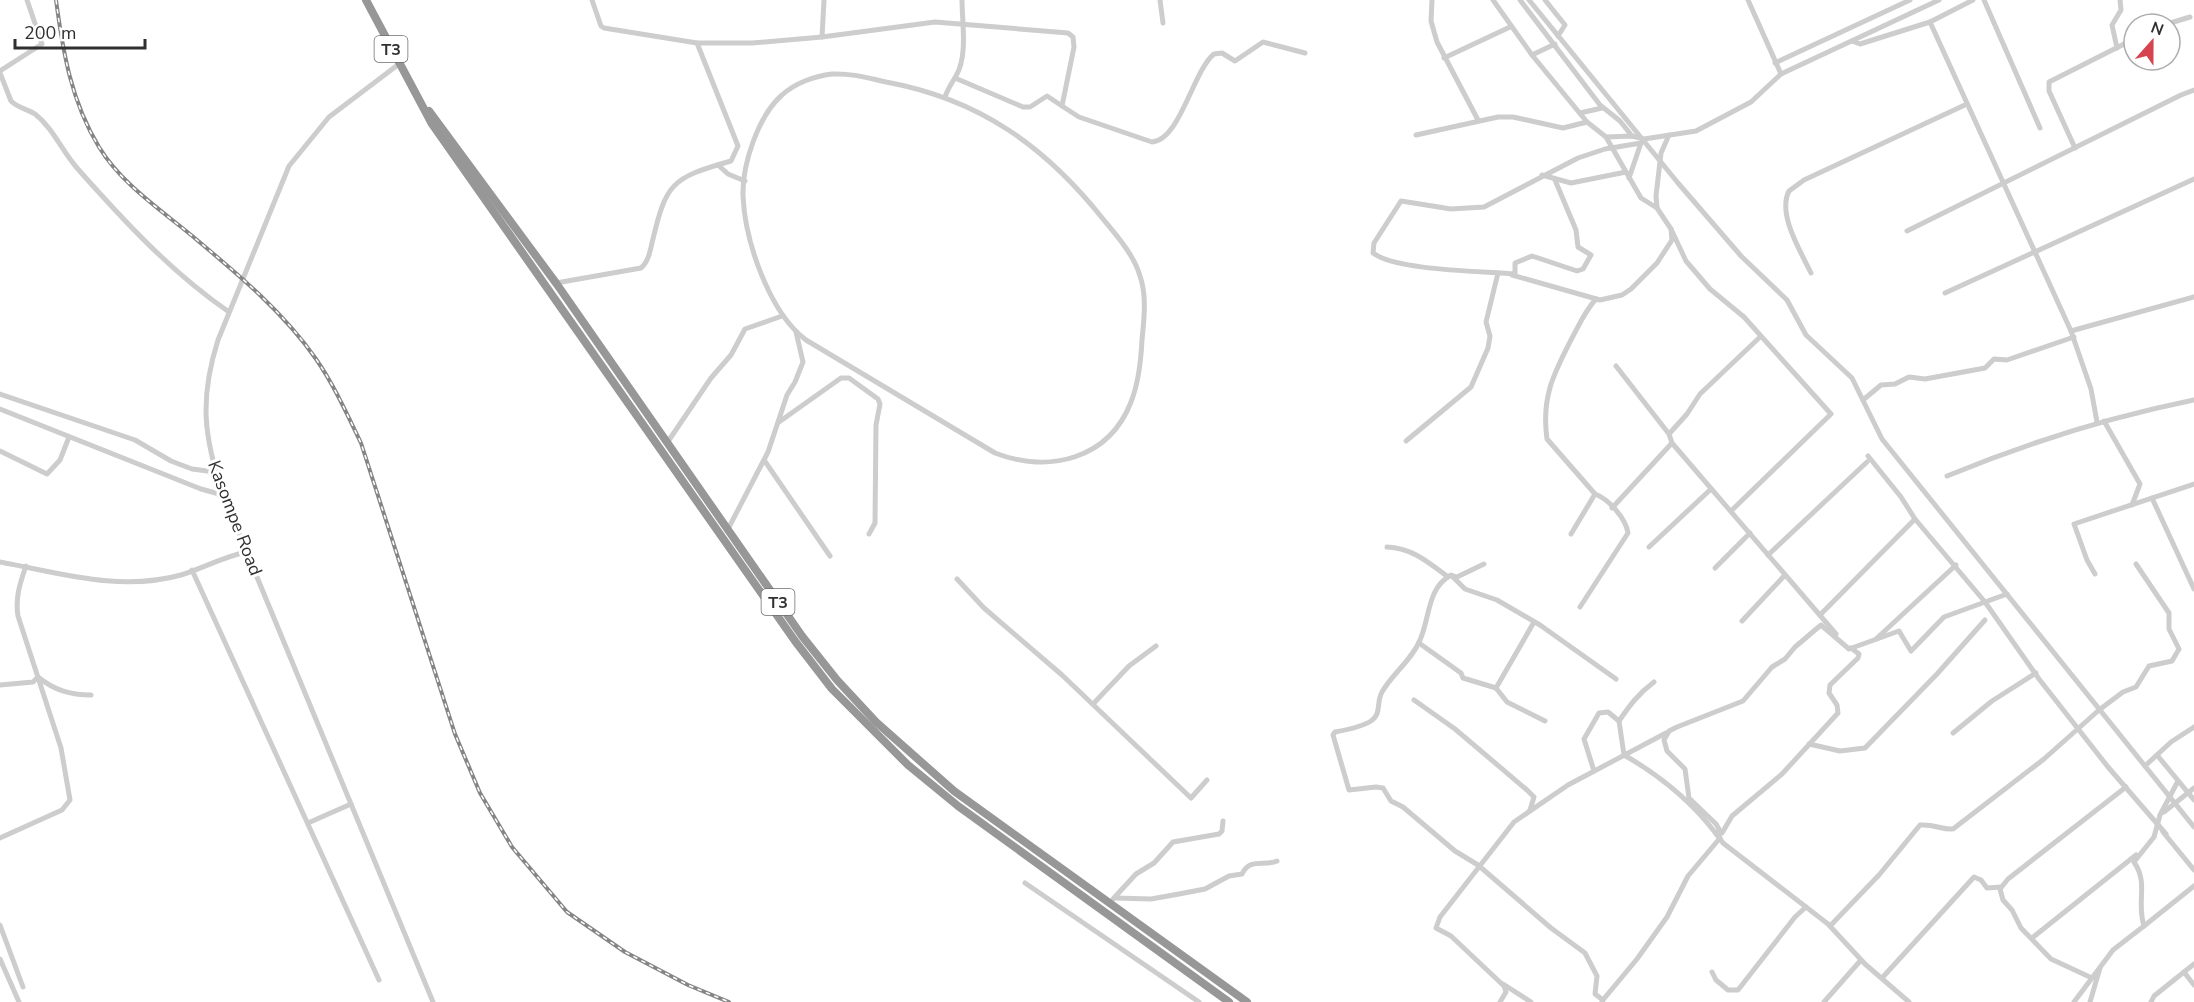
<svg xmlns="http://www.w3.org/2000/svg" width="2194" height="1002" viewBox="0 0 2194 1002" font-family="'Nunito Sans',sans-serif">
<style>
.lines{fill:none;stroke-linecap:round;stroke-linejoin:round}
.minor{stroke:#cdcdcd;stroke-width:5}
.highway{stroke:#979797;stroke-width:8}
.rail-casing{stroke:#858585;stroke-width:4}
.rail{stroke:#fff;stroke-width:1.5;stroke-dasharray:4.5;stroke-linecap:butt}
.labels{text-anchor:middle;stroke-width:6;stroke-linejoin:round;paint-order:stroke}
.shield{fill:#fff;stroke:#6e6e6e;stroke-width:1.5}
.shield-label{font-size:16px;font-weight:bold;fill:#303030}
.street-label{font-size:18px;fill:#303030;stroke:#fff}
</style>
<rect width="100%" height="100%" fill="#fff"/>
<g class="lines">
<g class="minor">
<path d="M592,0L601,26L604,28L697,43H752L822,37L935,22L1068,33L1073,37L1074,47L1062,106L1079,117L1152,142C1180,140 1193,71 1214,54L1222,53L1235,61L1263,42L1305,53"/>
<polyline points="1160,0 1163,23"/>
<polyline points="1432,0 1431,21 1437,42 1478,120"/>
<polyline points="1493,0 1532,55"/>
<polyline points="1520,0 1600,105 1620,121 1632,136"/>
<polyline points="1529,0 1678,183 1741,256 1787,300 1806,335 1852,378 1882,439 2194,827"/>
<polyline points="1545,0 1565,25 1558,36"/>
<polyline points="1748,0 1781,74 1939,0"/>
<polyline points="1984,0 2040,128"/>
<polyline points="1930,22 2071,331 2091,389 2097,422"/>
<polyline points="2167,24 2190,17"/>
<polyline points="822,37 824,0"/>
<polyline points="1852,41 1860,44 1930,22 1973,0"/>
<polyline points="1555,44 1532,55 1587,122 1606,137 1641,198 1657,208"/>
<polyline points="2117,48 2112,25 2121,10 2120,0"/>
<polyline points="1444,58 1510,27"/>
<polyline points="1775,63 1910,0"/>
<path d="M399,64L329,117L289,166L218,340C199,400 204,437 223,495L433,1002"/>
<polyline points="0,71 42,44 27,0"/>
<path d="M0,73L11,101C18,108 27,109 35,114C53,128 62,151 77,168C124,221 171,272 229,312"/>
<path d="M832,74C851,73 868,78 886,82C979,99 1045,146 1103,219C1117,236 1134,255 1140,276C1147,296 1144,319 1142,340C1141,360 1139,382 1131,402C1109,459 1049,474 995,453L806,340C769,312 745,241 743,196C742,165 758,116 782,95C795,83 815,76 832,74Z"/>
<polyline points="955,78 1023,107 1030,107 1047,96 1062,106"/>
<path d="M945,97C948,88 952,83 956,76C968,56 962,22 962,0"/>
<polyline points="1580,113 1602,108"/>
<polyline points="1416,135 1498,117 1513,117 1563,128 1587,122"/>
<polyline points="1606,137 1632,136 1644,139 1696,131 1751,102 1781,74"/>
<polyline points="2075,148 2049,91 2049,82 2134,39"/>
<polyline points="718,165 728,174 745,181"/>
<polyline points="1542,175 1571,183 1626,172"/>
<polyline points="1629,178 1641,143"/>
<path d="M1555,180L1576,230L1578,247L1591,255L1583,269L1577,271L1532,256L1515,263V274C1483,271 1397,271 1373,253L1374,243L1401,201L1451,209L1484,207L1578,158L1605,149L1641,143"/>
<polyline points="1671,229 1686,261 1710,289 1744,317 1831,414 1731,511"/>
<polyline points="1907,231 2181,95 2194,90"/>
<path d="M1811,273C1801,252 1777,214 1789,191L1804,180L1967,104"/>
<polyline points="1512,275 1600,300 1622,295 1631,289 1657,263 1672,240 1671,229 1657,208 1656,196 1661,153 1669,135"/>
<path d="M556,283L641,268C648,262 650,252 652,243C666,183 671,178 731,161L738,146L697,43"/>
<polyline points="1945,293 2194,179"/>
<polyline points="2071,331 2194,297"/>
<polyline points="1616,366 1669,434 1672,443 1836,634"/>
<polyline points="0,394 135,440 171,461 192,469 215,472"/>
<polyline points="1863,400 1881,385 1895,384 1909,377 1925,379 1985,368 1994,359 2007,360 2074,337"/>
<polyline points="0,409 201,489 223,495"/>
<polyline points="2104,421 2140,484 2132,505"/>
<polyline points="779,422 841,378 849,378 878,399 880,404 876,425 875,523 869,534"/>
<polyline points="1669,434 1687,414 1700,394 1760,337"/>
<polyline points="1406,441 1471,387 1488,348 1490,336 1486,322 1498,273"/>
<polyline points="667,443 711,378 731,355 745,329 782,316"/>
<polyline points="0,451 47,474 60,460 69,437"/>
<polyline points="1868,456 1901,497 1915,519 1985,602 2039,679 2108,767 2166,834"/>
<polyline points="764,460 830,556"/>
<path d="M1947,476C2027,443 2110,417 2194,400"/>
<polyline points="2152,498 2194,589"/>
<polyline points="1612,508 1672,443"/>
<polyline points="727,531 768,452 787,395 795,382 803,362 796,332"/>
<path d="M1571,534L1595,494L1547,439C1541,397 1554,373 1572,338C1580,323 1585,311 1596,299"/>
<path d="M1387,547C1412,548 1428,562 1448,577"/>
<polyline points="1649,547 1711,489"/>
<polyline points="1768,555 1867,462"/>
<path d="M0,562C60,573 120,592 181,575C203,568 223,557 246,552"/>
<path d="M1484,564L1457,577L1451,575C1427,588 1430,618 1420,640C1412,660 1392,674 1382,692C1376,702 1382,714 1371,721C1362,727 1346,730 1335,732L1333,735L1349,790L1376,787L1383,788L1391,801L1403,807L1455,851L1478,865L1551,928L1585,953L1597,976L1595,994L1603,1000"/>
<polyline points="1715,568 1750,533"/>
<polyline points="192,570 379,980"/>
<polyline points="2095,574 2087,560 2074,524 2194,484"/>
<polyline points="1452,576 1465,589 1497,600 1540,625 1616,679"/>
<polyline points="957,579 984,608 1062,675 1191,798 1207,780"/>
<path d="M1580,607L1628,533C1626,519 1609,499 1595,494"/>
<polyline points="1820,615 1915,519"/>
<polyline points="1742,621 1785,575"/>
<polyline points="1876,639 1956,565"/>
<polyline points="1419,643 1461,673 1463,678 1496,688 1534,622"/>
<path d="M1654,682C1638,694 1630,705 1619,721L1624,755C1659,775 1693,803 1717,835L1722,833L1732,816L1782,774L1838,713L1837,705L1829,693L1830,685L1858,658L1859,654L1851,648"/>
<path d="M0,685L33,682L38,677C54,690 70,695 91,695"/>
<polyline points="1496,688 1507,702 1545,721"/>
<polyline points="1414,700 1455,729 1527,790 1534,797 1530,810"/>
<polyline points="1093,704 1129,666 1156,646"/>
<polyline points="1953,733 1992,701 2036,673"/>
<polyline points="1809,744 1840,751 1865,748 1937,674 1985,620"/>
<polyline points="2157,755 2194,800"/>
<polyline points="2145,766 2171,742 2194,727"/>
<polyline points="1594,771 1584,739 1599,713 1608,712 1619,721"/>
<polyline points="2164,812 2194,788"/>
<polyline points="308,823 351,804"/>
<polyline points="2163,832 2194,870"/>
<path d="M0,838L62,810L70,800L61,748L18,616C15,598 20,583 26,566"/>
<polyline points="1025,883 1199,1002"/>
<path d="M1115,898L1151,899L1179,894L1205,889L1229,876L1242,874C1250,857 1264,867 1277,861"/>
<polyline points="1113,899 1136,874 1154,863 1173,842 1219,834 1222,831 1223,821"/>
<polyline points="0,925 23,987"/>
<path d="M1830,926L1879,875L1920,825C1936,824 1941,830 1953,829L2044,759L2099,710L2123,692L2136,687L2149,666L2172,661L2179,649L2169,629V613L2136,564"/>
<polyline points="2144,926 2194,886"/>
<polyline points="2032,938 2136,855"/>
<polyline points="0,959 19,1002"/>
<polyline points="1712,972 1716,980 1728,990 1738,990 1795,917 1806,907"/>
<polyline points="2184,972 2194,985"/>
<polyline points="1882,978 1974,877 1981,880 1987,888 2001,887"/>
<polyline points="2092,978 2051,959 2021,928 2012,910 2003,900 2000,889 2008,879 2126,787"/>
<polyline points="1503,984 1531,1002"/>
<polyline points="1602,1001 1637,959 1667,917 1688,876 1720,838"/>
<polyline points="1500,1002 1506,992 1504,986 1451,936 1436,928 1440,917 1514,822 1568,785 1666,733"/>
<polyline points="1824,1002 1861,960"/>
<polyline points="1909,1002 1865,964 1828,924 1723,843 1717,835 1719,829 1716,824 1689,798 1685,769 1667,751 1664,740 1669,731 1677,727 1743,701 1772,667 1785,659 1795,647 1821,625 1849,649 1899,631 1911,651 1944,617 2007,594"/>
<path d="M2074,1002L2113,950L2144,926C2136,901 2149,884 2134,862L2154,837L2160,815L2178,781"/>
<polyline points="2090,1002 2100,968"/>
<polyline points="2151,1002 2154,996 2194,964"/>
</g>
<g class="highway">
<polyline points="366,0 432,124 795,641 832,689 908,765 958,806 1229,1002"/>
<polyline points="429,111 556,283 802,636 837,680 876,722 954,791 1247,1002"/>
</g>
<defs>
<path id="rail" d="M56,0C63,52 71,101 99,147C122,185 164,212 197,240C240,276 284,313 316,359C334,385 347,414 361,443L455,734L480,793L512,847L567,912L625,952L688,985L729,1002"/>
</defs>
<use href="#rail" class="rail-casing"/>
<use href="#rail" class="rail"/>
</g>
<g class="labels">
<g class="shield">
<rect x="374.5" y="36" width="33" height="26" rx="4.5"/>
<rect x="761.5" y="589" width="33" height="26" rx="4.5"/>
</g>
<g class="shield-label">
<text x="391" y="55">T3</text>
<text x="778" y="608">T3</text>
</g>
<g class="street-label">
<text transform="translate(235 518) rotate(69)" y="6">Kasompe Road</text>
</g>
</g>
<g transform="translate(2152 42) rotate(21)"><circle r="28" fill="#ffffff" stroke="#acacac" stroke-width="1.5"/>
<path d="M0-4.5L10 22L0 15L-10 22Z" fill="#d64450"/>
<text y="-9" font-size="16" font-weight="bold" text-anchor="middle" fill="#303030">N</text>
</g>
<path d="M15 39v9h130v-9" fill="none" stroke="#303030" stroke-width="3"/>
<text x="24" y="39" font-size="18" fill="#303030" stroke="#ffffff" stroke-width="4.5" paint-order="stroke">200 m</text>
</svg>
